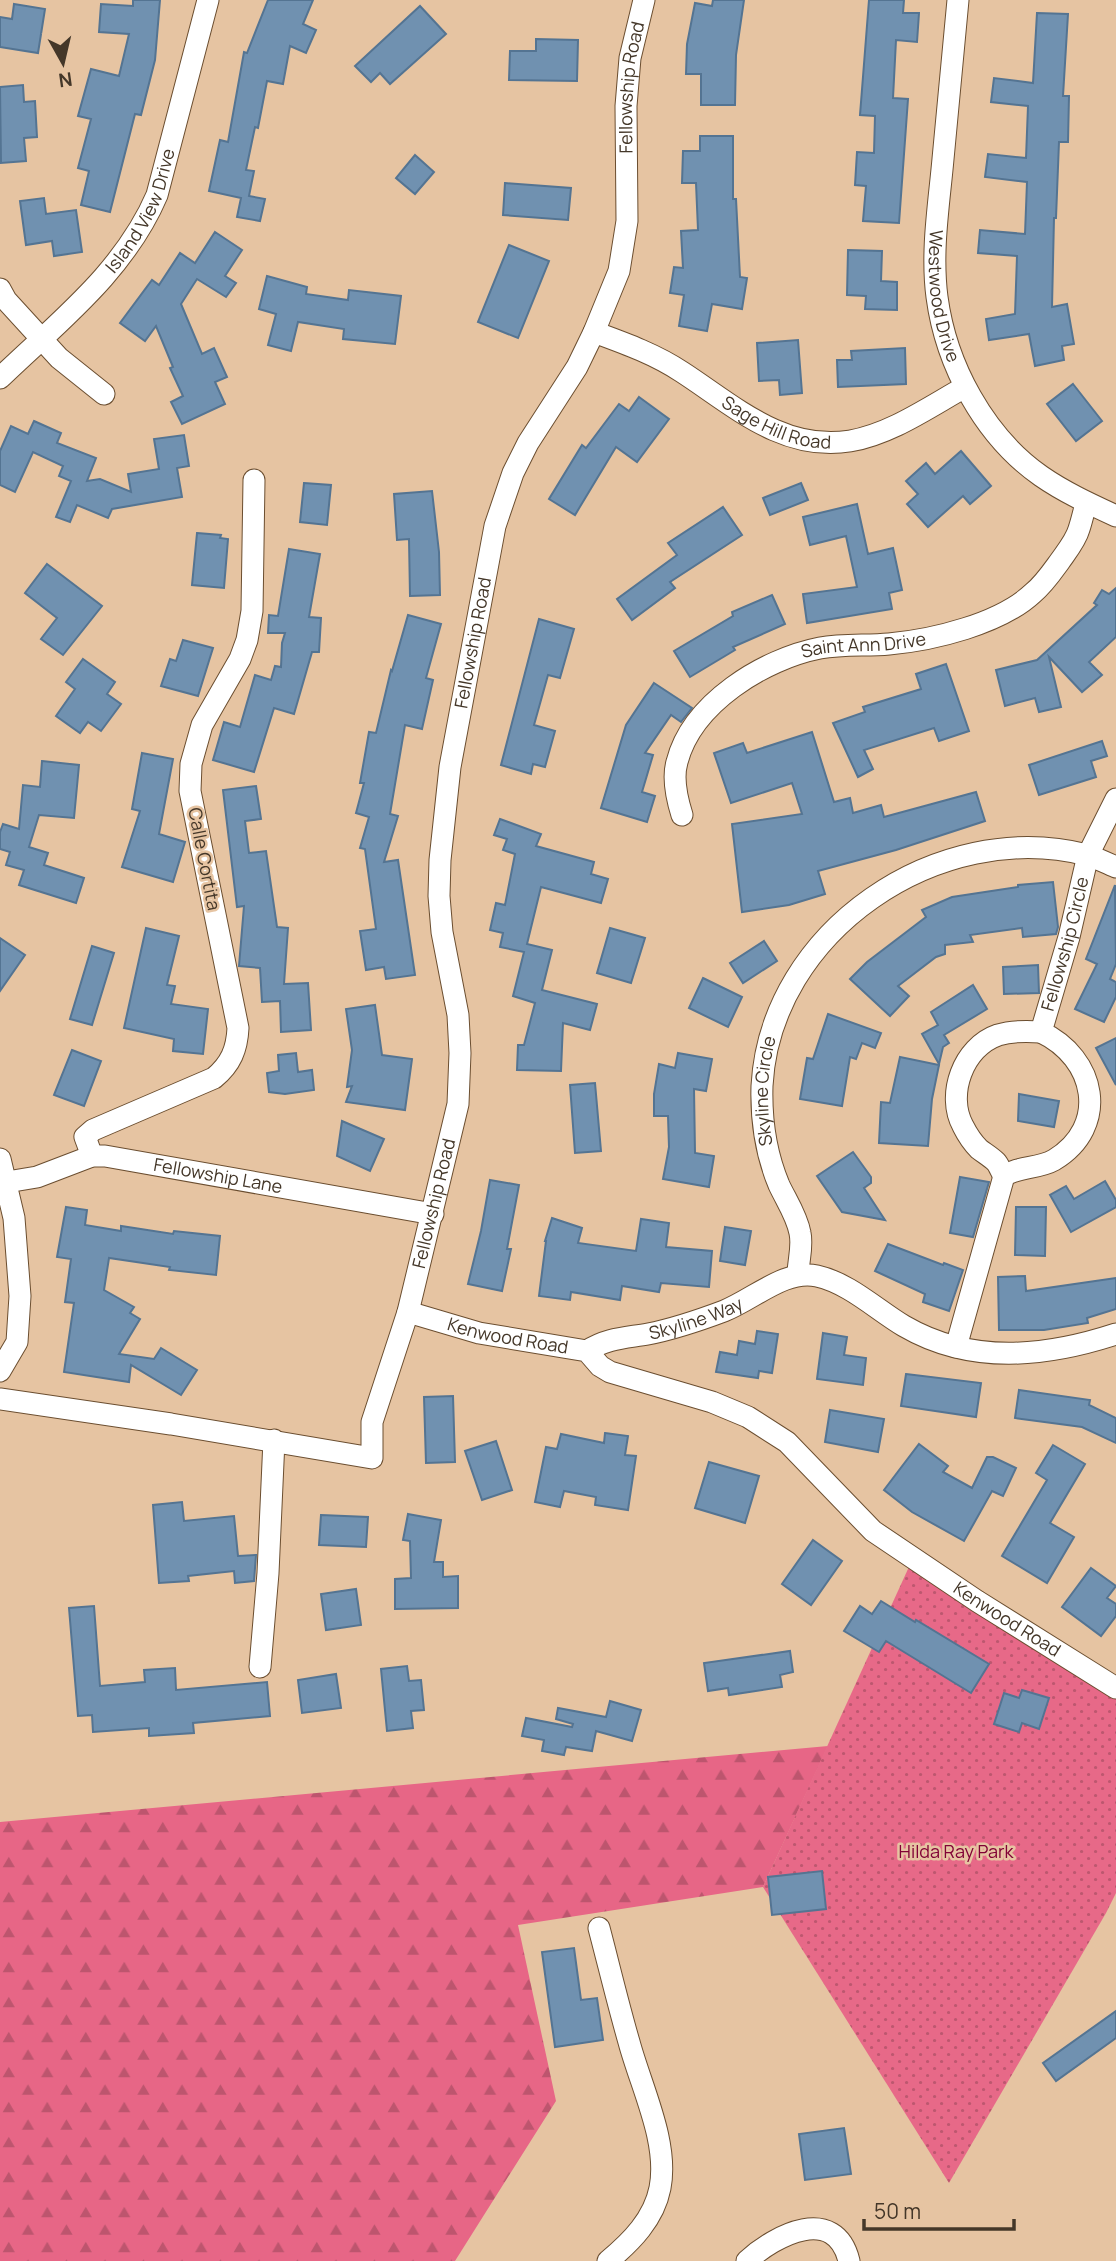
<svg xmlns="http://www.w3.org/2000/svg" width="1116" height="2261" viewBox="0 0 1116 2261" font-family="Manrope,sans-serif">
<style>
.forest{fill:url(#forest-firs)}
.park{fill:url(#park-dots)}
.building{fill:#7091b0;stroke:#547492;stroke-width:2}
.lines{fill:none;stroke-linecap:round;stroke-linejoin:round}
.minor-casing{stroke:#6b4e30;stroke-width:23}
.minor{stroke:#fff;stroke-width:21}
.labels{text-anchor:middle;stroke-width:5;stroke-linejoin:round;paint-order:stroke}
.street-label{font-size:18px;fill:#443729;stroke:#e6c4a2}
.park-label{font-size:18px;fill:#810236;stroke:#e6c4a2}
</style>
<defs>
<pattern id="forest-firs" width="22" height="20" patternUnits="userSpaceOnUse" patternTransform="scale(1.75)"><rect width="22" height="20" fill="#e76686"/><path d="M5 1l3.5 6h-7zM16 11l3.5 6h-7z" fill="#bd556e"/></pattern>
<pattern id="park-dots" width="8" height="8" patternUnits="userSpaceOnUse" patternTransform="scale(1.75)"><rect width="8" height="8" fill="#e76988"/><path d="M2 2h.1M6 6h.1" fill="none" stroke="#bd576f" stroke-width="1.8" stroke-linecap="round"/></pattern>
</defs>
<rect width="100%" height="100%" fill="#e6c4a2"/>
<polygon class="forest" points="828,1746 763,1887 518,1925 556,2101 455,2261 0,2261 0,1822"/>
<polygon class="park" points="913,1558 1116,1688 1116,1893 1106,1913 949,2183 763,1887"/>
<g class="building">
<polygon points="133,0 160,0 155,60 141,115 135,114 110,212 81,205 89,171 78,168 91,119 78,116 91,69 119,76 129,34 99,32 101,4 133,6"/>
<polygon points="268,0 313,0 303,24 316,30 306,53 290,46 283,84 267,81 258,128 255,127 246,170 254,171 249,196 265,199 260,221 237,217 241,198 209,191 220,140 228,142 244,52 247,53"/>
<polygon points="713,0 744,0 736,55 735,105 701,105 701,74 686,74 687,44 695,3 712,6"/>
<polygon points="869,0 904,0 903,13 919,13 917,42 896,40 893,98 908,99 899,223 863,221 866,186 855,185 857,152 874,153 875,116 860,115"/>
<polygon points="14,4 45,9 38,53 0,47 0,17 12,19"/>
<polygon points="420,6 446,34 390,84 380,73 371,82 355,66"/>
<polygon points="1037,13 1068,14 1063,96 1069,96 1068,142 1059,142 1056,218 1054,218 1052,307 1067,304 1074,344 1062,346 1064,360 1035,366 1029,334 989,340 986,319 1015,314 1017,256 978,253 980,230 1025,234 1027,182 985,177 988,154 1026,158 1028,106 991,102 994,78 1033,83"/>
<polygon points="536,39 578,40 577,81 509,80 510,51 536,51"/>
<polygon points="23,85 24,102 35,101 37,137 24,138 26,161 1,163 0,87"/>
<polygon points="700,136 733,136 733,199 736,199 740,277 747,278 742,309 712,304 707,331 679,326 684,295 670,293 674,267 683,268 681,231 698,230 696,183 682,183 683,151 700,151"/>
<polygon points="415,155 434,172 415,194 396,178"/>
<polygon points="505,183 571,188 568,220 503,215"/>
<polygon points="44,198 46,214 76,210 82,252 54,256 52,241 26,245 20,201"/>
<polygon points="215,232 242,250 225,276 236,283 226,297 197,279 181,304 202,354 214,348 227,377 215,382 225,404 182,424 171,402 183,396 170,368 173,367 156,326 145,341 120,323 152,280 159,285 180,253 195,263"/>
<polygon points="509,245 549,261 518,338 478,322"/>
<polygon points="848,250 882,251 881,281 897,282 897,310 865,309 866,296 847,295"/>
<polygon points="267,276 307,287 306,294 348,300 349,290 401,296 395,344 343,339 344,329 298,322 291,351 268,345 276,314 259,309"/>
<polygon points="798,340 802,393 780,395 779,380 759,381 757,343"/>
<polygon points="905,348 906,384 838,387 837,360 852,360 851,351"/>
<polygon points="1073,384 1102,421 1076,441 1047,404"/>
<polygon points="639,397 669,419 637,462 616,447 575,515 549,499 582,445 586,448 619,404 629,411"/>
<polygon points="34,421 61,433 57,443 96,458 87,481 100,479 131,492 128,474 159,469 154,439 184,435 189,466 177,468 182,497 112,509 108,518 77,505 70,522 56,517 71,481 59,476 63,466 33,452 15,492 0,485 0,451 11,426 28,434"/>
<polygon points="961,451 991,486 970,504 963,496 928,527 907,504 918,494 906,481 926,463 935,474"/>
<polygon points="304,483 331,485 327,525 300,522"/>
<polygon points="801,483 808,500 770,515 763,498"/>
<polygon points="432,491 439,552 440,595 410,596 409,539 397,540 394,494"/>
<polygon points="857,504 868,554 893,548 902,590 889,593 892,609 807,623 803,594 857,587 846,536 810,545 803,517"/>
<polygon points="723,507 742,535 670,582 675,588 632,620 617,599 677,555 668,543"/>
<polygon points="197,533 221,535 220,538 228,539 224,588 192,585"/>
<polygon points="289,549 320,554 309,617 321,618 319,652 312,652 294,714 274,708 254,772 213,760 224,722 240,727 255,675 271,680 275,666 281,667 282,643 285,633 268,633 269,615 278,616"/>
<polygon points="47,564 102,606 63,655 41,639 57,618 25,593"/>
<polygon points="1116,588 1116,637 1089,662 1102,675 1082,692 1049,657 1061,707 1039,712 1035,698 1005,706 996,670 1037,660 1097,605 1094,603 1102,590 1109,594"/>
<polygon points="772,595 785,624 733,647 735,650 690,677 674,651 733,616 732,612"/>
<polygon points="408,615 441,624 426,678 433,680 422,729 405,725 390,814 398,816 384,862 398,860 415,975 386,979 384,967 366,970 360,931 376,929 365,849 360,848 369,817 356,813 364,783 360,783 369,732 376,733 391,670 392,671"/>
<polygon points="539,619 574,629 560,678 548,675 534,725 555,731 545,767 533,764 531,774 501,765"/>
<polygon points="183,640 213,648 198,696 161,686 170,659 176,661"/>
<polygon points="83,659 115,682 107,694 121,704 101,731 88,722 80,733 56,716 75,689 66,682"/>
<polygon points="946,664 969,731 939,741 934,728 864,750 873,769 858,777 833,723 865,712 863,707 921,689 916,674"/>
<polygon points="654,683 692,708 681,722 671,715 645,753 653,755 642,792 655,796 647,822 601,808 626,725"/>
<polygon points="812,732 834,802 850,798 853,813 881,805 884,817 976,792 985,821 896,850 818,871 825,894 789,905 742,912 732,824 802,814 792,783 731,803 714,753 743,743 747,753"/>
<polygon points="1102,741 1107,756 1091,761 1096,777 1039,795 1029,765"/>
<polygon points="142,753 173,759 159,834 185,842 173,882 122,867 140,811 132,809"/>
<polygon points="42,761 79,765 74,818 39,815 29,847 48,853 44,865 84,878 76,903 19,885 24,870 6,865 10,852 0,849 0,832 3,824 19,829 23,785 40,787"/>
<polygon points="256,786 261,819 245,821 249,853 266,851 277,927 288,928 284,984 308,983 311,1030 281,1032 280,1001 262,1002 260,968 239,966 244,906 237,907 223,790"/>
<polygon points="500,819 541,834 536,846 594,862 591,874 608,879 601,903 541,887 527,944 552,950 542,990 597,1004 590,1030 563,1023 561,1071 517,1070 518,1045 524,1045 535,1003 513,996 524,952 500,947 503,933 490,930 496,903 505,905 515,854 503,850 507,839 494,835"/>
<polygon points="1053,882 1058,927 1056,934 1023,937 1022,928 970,935 973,942 945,945 945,954 936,957 898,986 909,996 890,1016 850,979 867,962 926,917 922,910 952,897 1018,887 1018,885"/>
<polygon points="1115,885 1116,964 1110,979 1116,982 1116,997 1104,1022 1075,1009 1097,964 1086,959"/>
<polygon points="146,928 179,936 167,985 175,986 171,1004 208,1009 203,1054 173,1051 174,1039 124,1028"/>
<polygon points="610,928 645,938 631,983 597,973"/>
<polygon points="0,938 25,955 0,991"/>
<polygon points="764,941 777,961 743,983 730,963"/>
<polygon points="92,946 114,953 92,1025 70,1019"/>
<polygon points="1038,965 1039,993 1004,994 1003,967"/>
<polygon points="703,978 742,997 728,1027 689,1008"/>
<polygon points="973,985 987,1009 944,1035 949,1043 943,1047 939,1064 922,1034 938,1025 931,1012"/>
<polygon points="375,1005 382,1055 412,1059 405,1110 346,1102 352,1086 347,1087 352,1050 346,1009"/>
<polygon points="828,1014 881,1033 875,1048 862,1043 856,1059 850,1057 842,1106 800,1099 807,1058 813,1059"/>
<polygon points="1116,1038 1116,1085 1096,1048"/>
<polygon points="72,1050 101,1061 84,1106 54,1095"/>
<polygon points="296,1053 298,1072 312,1070 314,1090 285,1094 269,1092 267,1073 279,1071 278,1055"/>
<polygon points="678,1053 712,1059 706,1091 694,1089 695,1153 714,1156 709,1187 663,1179 669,1147 668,1116 654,1116 654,1094 659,1064 675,1068"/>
<polygon points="900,1057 939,1065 932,1099 928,1146 879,1143 881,1102 890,1103"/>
<polygon points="595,1083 601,1151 575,1153 570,1085"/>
<polygon points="1019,1094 1059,1101 1054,1127 1018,1121"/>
<polygon points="342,1121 384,1139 370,1171 337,1156"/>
<polygon points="853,1152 871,1177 871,1183 864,1188 885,1220 842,1212 817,1176"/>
<polygon points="960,1177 989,1182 973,1237 950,1233"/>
<polygon points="490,1180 519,1185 507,1249 511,1249 502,1291 468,1284 481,1231"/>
<polygon points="1105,1181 1116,1200 1116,1207 1071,1232 1050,1195 1066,1186 1074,1199"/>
<polygon points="66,1207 87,1210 85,1225 121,1231 121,1226 173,1234 174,1231 220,1236 216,1275 169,1270 170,1267 109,1258 104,1290 134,1307 130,1313 140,1319 119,1354 154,1359 161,1348 197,1370 181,1395 131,1365 129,1382 64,1372 74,1303 65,1302 71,1259 57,1257"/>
<polygon points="1016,1207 1046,1207 1045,1256 1015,1255"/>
<polygon points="552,1218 582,1228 578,1243 636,1251 641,1219 669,1223 666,1247 712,1251 709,1287 661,1283 659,1292 622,1286 620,1300 571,1292 570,1300 539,1296 546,1241 545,1241"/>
<polygon points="725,1227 751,1231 745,1265 720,1261"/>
<polygon points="888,1244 943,1265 944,1263 963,1270 949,1311 923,1302 925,1294 875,1271"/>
<polygon points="1025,1276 1026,1291 1116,1278 1116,1309 1087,1318 1088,1323 1044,1330 999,1330 998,1277"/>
<polygon points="757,1331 778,1334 772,1373 759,1371 758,1378 716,1372 720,1352 737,1355 739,1341 755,1344"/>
<polygon points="823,1333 847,1337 844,1355 866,1358 863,1385 817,1379"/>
<polygon points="906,1374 981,1383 976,1417 901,1406"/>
<polygon points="1019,1390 1090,1400 1089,1405 1116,1418 1116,1443 1082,1427 1015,1418"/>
<polygon points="453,1396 455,1462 426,1463 424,1397"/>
<polygon points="830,1410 884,1419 878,1452 825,1442"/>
<polygon points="605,1433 628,1436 625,1455 636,1456 628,1510 595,1505 596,1497 564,1491 560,1507 535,1502 546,1447 557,1449 561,1434 604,1443"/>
<polygon points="496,1441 512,1490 482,1500 465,1451"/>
<polygon points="919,1444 948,1466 943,1472 972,1488 987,1457 993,1457 1016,1468 1003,1496 992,1491 964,1541 912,1512 884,1490"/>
<polygon points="1053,1445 1085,1464 1050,1523 1074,1537 1047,1583 1002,1556 1047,1480 1036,1473"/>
<polygon points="709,1462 759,1476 745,1523 695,1508"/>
<polygon points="182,1502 184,1521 234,1516 238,1556 256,1555 254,1581 235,1583 234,1571 188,1576 189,1581 159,1583 153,1505"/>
<polygon points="408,1514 441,1520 434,1562 443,1562 443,1577 458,1576 458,1608 395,1609 395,1579 411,1578 410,1541 403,1540"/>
<polygon points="321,1515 368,1517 366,1547 319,1545"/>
<polygon points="813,1540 842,1561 811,1605 782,1584"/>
<polygon points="1091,1568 1116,1586 1107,1598 1116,1604 1116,1616 1101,1636 1062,1607"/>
<polygon points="356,1589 361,1625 326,1630 321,1594"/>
<polygon points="881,1601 915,1622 916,1620 989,1664 971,1693 886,1641 879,1652 844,1631 860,1606 872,1614"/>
<polygon points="94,1606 100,1686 145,1682 144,1670 175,1668 176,1690 267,1682 270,1716 193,1723 194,1733 149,1736 149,1728 93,1732 92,1715 78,1716 69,1608"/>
<polygon points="790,1651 793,1672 780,1675 782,1687 729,1695 728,1688 708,1691 704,1663"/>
<polygon points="407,1666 409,1681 421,1680 424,1710 411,1711 413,1728 387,1731 381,1669"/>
<polygon points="336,1674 341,1708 302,1713 298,1680"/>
<polygon points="1022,1690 1049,1698 1039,1729 1022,1723 1019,1732 994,1724 1004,1693 1019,1698"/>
<polygon points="610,1701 641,1710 632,1741 596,1731 592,1751 566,1747 564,1755 542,1751 544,1740 522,1736 526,1718 572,1727 573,1724 556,1719 558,1708 606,1717"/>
<polygon points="822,1871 826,1909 772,1915 768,1877"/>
<polygon points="574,1948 581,2000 597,1998 603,2040 555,2047 542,1952"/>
<polygon points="1116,2011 1116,2038 1056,2081 1043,2063"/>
<polygon points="844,2128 851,2174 805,2180 799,2134"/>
</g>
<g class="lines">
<defs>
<g id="minor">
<path id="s1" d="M958,0C953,53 948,106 943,159C939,204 931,251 937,297C946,365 984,436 1041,476C1064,492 1090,504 1116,516"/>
<polyline points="0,289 6,300 59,358 104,394"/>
<path id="s2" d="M594,332C624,343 655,354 682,372C733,405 783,452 850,441C891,434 929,407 965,387"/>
<path id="s3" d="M0,378C58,322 124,272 157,195L208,0"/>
<path id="s4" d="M682,815C677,799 672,779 677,762C692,703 764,659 820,648C843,644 867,646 889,644C933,640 1000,624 1033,593C1044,584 1052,572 1060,561C1067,551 1076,540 1079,529C1082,520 1084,511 1086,503"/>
<path d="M92,1156L85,1137L93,1130L214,1078C231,1064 237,1049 238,1028L190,791L191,764L202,725L240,659L247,640L252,611L254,480"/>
<polyline points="0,1159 14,1218 20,1296 17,1342 0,1371"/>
<path d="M1004,1176C1001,1172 999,1165 996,1162C991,1157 984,1153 979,1149C972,1142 967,1134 963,1126C946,1095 963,1047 998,1035C1011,1031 1028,1031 1041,1032"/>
<path id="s5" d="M7,1182L37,1177L92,1156H105L433,1214"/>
<path id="s6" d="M798,1275C798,1261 803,1247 800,1233C797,1216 786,1200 779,1185C766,1154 761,1119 762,1086C770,931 939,817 1087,855C1097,858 1106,863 1116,867"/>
<path id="s7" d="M408,1312L479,1333L587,1351L600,1366L610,1372L712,1402L748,1417L787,1442L873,1531L977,1601L1116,1688"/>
<path id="s8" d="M956,1347L1004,1176C1019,1166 1038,1169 1054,1160C1110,1126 1096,1058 1041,1032L1069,937L1088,855L1116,799"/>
<path id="s9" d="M587,1351C607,1338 626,1338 648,1334C674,1329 700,1320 724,1311C754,1299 785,1269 817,1276C849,1283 877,1310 904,1326C971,1365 1046,1357 1116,1334"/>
<path id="s10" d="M0,1399L171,1424L372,1458V1422L408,1312L458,1104L460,1053L458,1015L442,932L439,896L440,860L450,767L495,526L513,473L528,443L577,367L594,332L619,271L627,221L626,106L630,58L644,0"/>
<polyline points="260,1667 268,1573 274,1440"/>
<path d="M599,1928C609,1966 618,2004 629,2042C641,2087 669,2142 660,2188C654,2219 631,2242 608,2261"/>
<path d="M747,2261C775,2235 835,2204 849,2261"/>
</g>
</defs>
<use href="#minor" class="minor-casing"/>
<use href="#minor" class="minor"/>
</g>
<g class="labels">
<g class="street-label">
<text dy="6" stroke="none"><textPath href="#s10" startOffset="1796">Fellowship Road</textPath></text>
<text dy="6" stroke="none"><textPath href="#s3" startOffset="222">Island View Drive</textPath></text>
<text dy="6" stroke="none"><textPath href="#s1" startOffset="298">Westwood Drive</textPath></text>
<text dy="6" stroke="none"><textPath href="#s2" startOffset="206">Sage Hill Road</textPath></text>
<text dy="6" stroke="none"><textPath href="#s10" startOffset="1208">Fellowship Road</textPath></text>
<text dy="6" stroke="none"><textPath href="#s4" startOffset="289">Saint Ann Drive</textPath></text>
<text transform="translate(204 859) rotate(79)" y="6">Calle Cortita</text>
<text dy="6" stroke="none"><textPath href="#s8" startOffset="483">Fellowship Circle</textPath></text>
<text dy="6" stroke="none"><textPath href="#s6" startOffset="191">Skyline Circle</textPath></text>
<text dy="6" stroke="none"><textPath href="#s5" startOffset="217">Fellowship Lane</textPath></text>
<text dy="6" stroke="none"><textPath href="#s10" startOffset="640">Fellowship Road</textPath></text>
<text dy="6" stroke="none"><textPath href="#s9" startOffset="114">Skyline Way</textPath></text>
<text dy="6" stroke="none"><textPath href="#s7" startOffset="103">Kenwood Road</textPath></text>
<text dy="6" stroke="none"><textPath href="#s7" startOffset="691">Kenwood Road</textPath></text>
</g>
<g class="park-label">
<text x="956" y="1858">Hilda Ray Park</text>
</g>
</g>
<g transform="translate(63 63) rotate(172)" stroke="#e6c4a2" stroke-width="5" paint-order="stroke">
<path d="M0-5L12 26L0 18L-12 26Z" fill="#443729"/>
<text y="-10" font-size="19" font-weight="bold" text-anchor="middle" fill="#443729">N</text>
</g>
<path d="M864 2219v10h150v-10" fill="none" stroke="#443729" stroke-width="3.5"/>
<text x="874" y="2219" font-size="21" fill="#443729" stroke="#e6c4a2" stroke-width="5" paint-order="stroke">50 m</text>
</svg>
